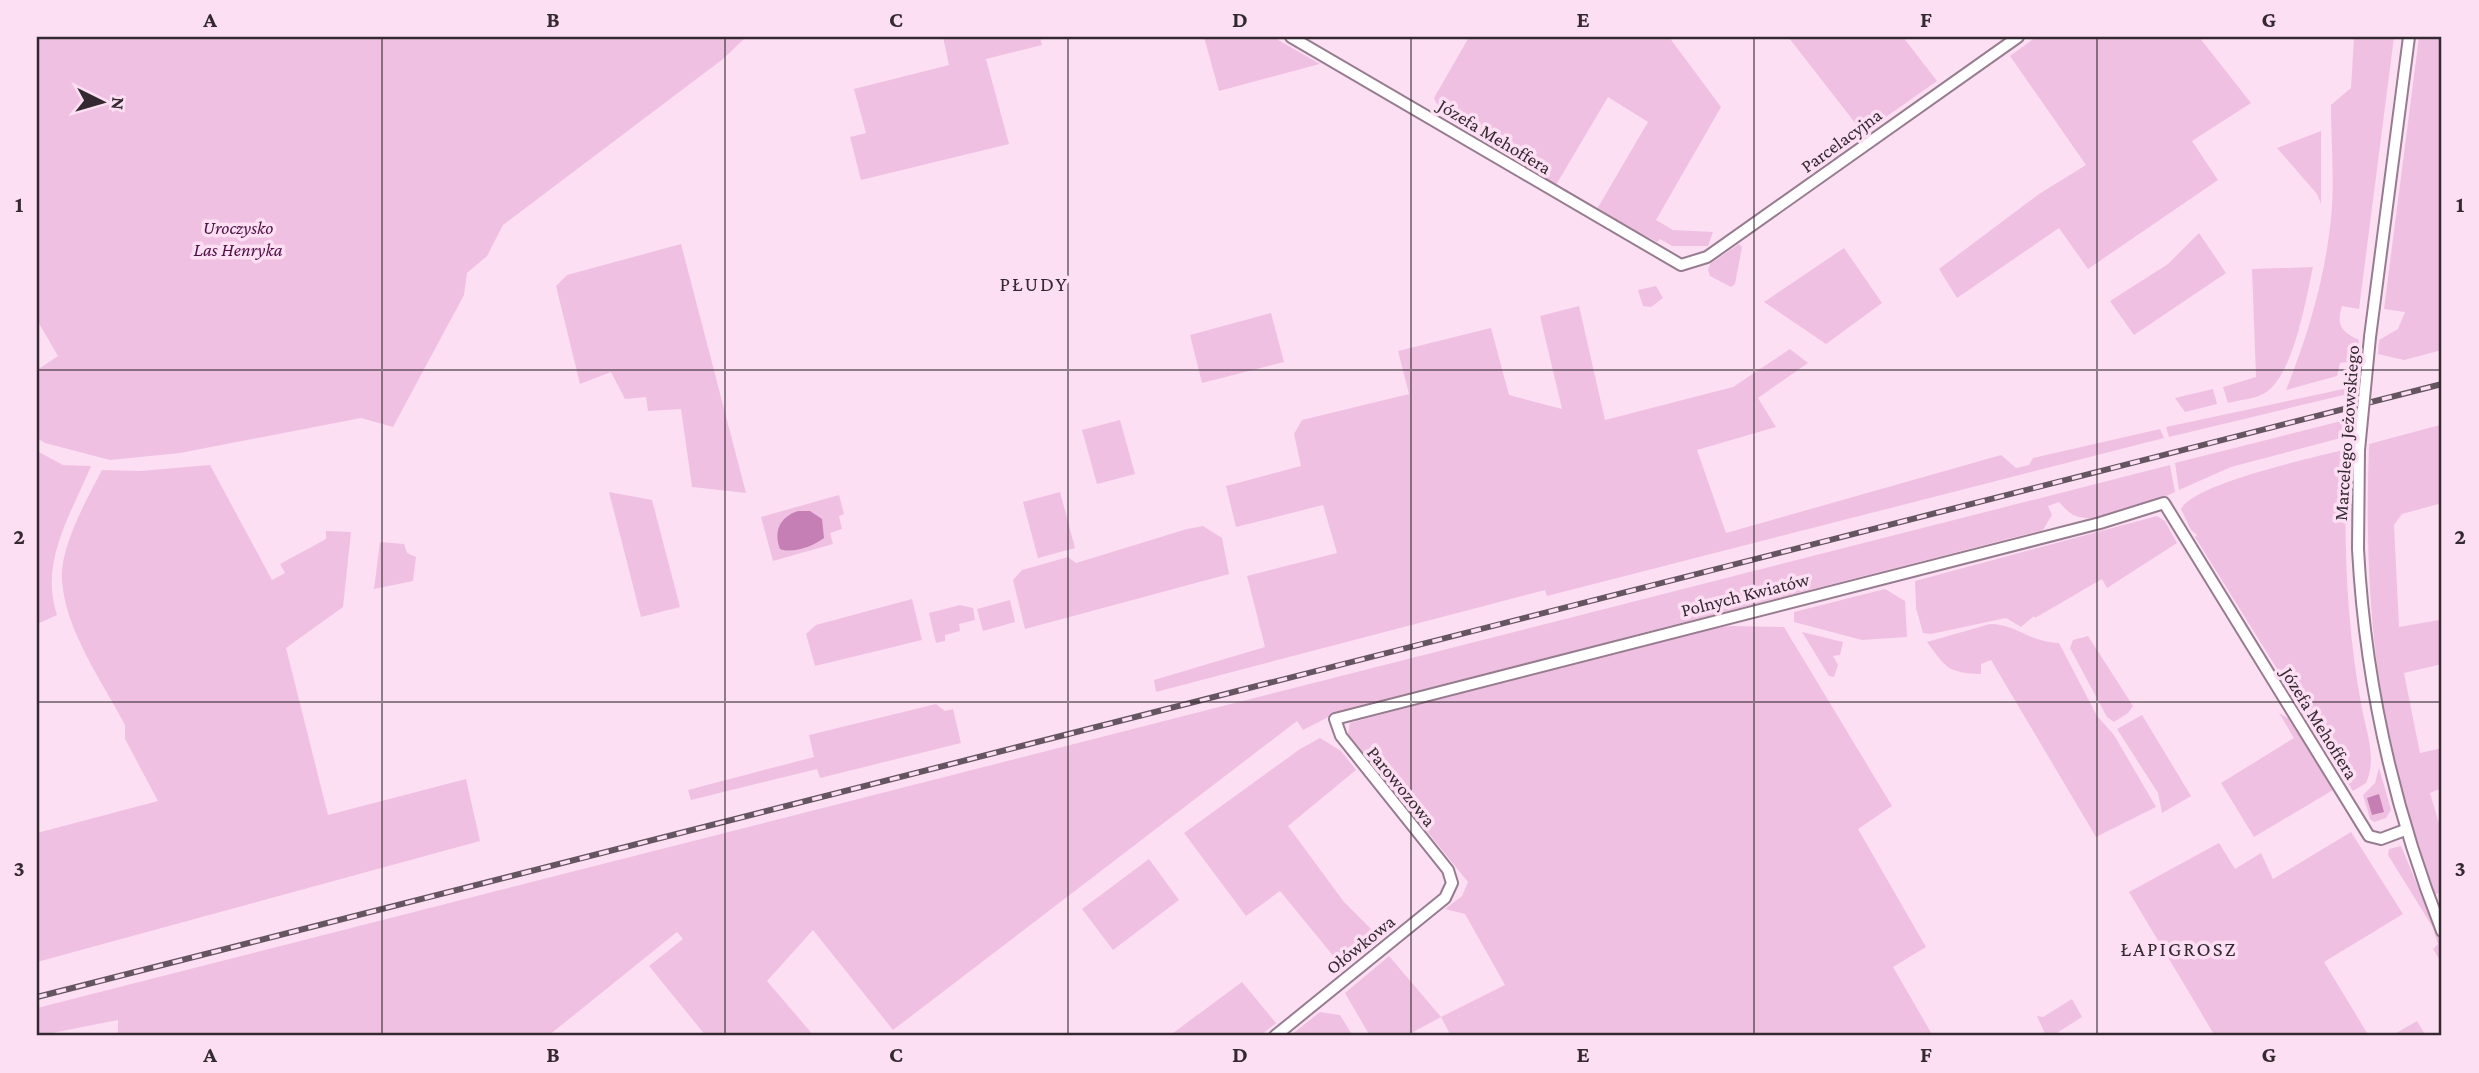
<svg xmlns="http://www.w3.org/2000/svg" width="2479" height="1073" viewBox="0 0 2479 1073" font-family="'Crimson Pro',serif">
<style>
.green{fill:#f0c0e2}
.water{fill:#c57fb4}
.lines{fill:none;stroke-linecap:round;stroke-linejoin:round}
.minor-casing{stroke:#977c8f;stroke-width:14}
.minor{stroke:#fff;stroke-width:10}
.rail-casing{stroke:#645560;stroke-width:6}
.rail{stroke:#fddff4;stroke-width:3.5;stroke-dasharray:10;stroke-linecap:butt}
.minor-bridge-casing{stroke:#977c8f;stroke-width:14;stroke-linecap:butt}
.minor-bridge{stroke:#fff;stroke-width:10}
.grid{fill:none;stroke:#342931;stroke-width:2;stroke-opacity:0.55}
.labels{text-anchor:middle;stroke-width:7;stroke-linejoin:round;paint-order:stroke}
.street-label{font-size:19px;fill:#342931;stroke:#fddff4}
.park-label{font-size:19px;font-style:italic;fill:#4e0f43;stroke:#fddff4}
.neighbourhood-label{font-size:21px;letter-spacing:2px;fill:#342931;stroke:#fddff4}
.neatline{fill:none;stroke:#342931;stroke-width:2.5}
.grid-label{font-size:23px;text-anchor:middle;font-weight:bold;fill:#342931}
</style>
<rect width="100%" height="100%" fill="#fddff4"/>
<g class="green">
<polygon points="37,37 746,37 723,59 503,225 487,256 467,273 464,295 393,427 361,418 180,453 110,460 45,443 37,438 37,370 58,356 37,320"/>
<polygon points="943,37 1040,37 1042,45 986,59 1009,144 861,180 850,137 866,133 854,89 949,65"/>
<polygon points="1204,37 1273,37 1320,64 1219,91"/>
<polygon points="1469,37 1669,37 1721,107 1656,220 1673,230 1713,232 1708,246 1672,246 1660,239 1657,242 1644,235 1641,237 1597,209 1648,122 1608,97 1556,185 1491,146 1494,140 1438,107 1434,98"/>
<polygon points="1903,37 1937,81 1863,133 1789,38"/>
<polygon points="2036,37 2199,37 2251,103 2192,141 2218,180 2088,269 2059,228 1957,298 1939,269 2039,194 2086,165 2010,56"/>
<path d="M2354,37H2394L2359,309L2342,306C2336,325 2341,332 2359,340L2356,361L2340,363L2337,376L2286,390C2310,330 2327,271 2332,207C2334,174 2331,139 2331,105L2351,88Z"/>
<polygon points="2419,37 2442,37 2442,350 2404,360 2378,354 2379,340 2398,329 2405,312 2384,309"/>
<polygon points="2321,131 2321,204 2317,194 2277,148"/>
<polygon points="2199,233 2226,273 2134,335 2110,301 2168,264"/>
<polygon points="681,244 746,493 692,487 681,409 648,411 646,397 625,399 611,372 580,384 556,286 567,275"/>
<polygon points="1739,244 1742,247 1735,284 1731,287 1710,276 1708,270 1710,264"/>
<polygon points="1844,248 1882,303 1826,344 1764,302"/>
<path d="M2313,267C2306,298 2294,375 2265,393C2255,399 2239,400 2228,403L2223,387L2256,377L2252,269Z"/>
<polygon points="1656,286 1663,298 1651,307 1643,306 1638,290"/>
<polygon points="1579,306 1605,420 1733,387 1790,349 1808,363 1758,398 1776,427 1697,450 1726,533 2001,455 2016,468 2029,465 2033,458 2160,429 2164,438 1547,596 1545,590 1156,692 1154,680 1265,647 1247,576 1337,553 1323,505 1236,527 1226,486 1301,466 1294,434 1302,420 1409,394 1398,351 1491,328 1509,395 1562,409 1540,316"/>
<polygon points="1271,313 1284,362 1202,383 1190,335"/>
<polygon points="2353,387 2352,393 2169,437 2166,427"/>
<polygon points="2213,389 2217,404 2185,412 2175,398"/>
<polygon points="2349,419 2348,436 2231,467 2179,490 2175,463"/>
<polygon points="1120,420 1135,474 1097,484 1082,430"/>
<path d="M2440,425L2442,503L2402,514L2394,525L2399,627L2439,620L2442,664L2404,673L2420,753L2442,748V788L2430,793L2442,834V898L2438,893L2435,895C2377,748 2363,599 2369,444Z"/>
<path d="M2347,449C2343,536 2346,624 2362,709C2367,734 2377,759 2366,783L2353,791L2195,537L2197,535L2191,530L2181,509C2194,483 2316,457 2347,449Z"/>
<path d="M37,451L63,465L91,466C71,514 39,563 57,615L37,624Z"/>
<path d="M210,465L272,580L285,573L280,564L326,539V531L351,532L343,607L286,648L328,815L466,779L480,841L37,962V833L158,801L125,739V725C102,681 66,632 62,581C59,548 87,499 102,470L140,471Z"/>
<path d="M2170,465L2175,492C2152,502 2100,525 2076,516C2069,514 2064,507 2059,502L2048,506L2052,515L2043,530L1342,710L1303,730L1297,721L893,1030L813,930L767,981L814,1036H706L649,966L683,939L677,932L548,1036H118V1020L37,1036V1008Z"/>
<polygon points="609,492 652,500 680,607 641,617"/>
<polygon points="1060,492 1075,548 1038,558 1023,502"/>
<polygon points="839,495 844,514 839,516 842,529 830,533 833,544 773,561 761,517"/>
<polygon points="2157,516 2165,521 2177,543 2107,588 2102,579 2035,618 2034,616 2021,627 2006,618 1931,634 1923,633 1916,608 1915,581"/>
<polygon points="1203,526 1222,538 1229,574 1025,629 1013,580 1022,570 1068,557 1076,563 1187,529"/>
<polygon points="380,542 404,544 407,553 416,557 413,581 374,589"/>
<polygon points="1885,589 1905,601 1907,637 1862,640 1794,622 1794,612"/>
<polygon points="912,599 922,640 815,666 806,634 816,625"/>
<polygon points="1010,600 1015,622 983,631 977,609"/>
<polygon points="960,605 973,608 975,620 959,624 960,631 945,635 945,641 936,643 929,613"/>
<path d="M1990,624C2017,624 2028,642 2059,643L2097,716L2114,735L2156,807L2096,837L1991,660L1981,664V674C1948,673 1946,668 1927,642Z"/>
<polygon points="1731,626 1784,627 1892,806 1858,829 1926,947 1893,967 1933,1036 1451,1036 1441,1017 1406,1036 1370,1036 1345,993 1389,956 1441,1017 1505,985 1465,914 1445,909 1462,896 1468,882 1348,734 1350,723 1688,631"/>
<polygon points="1802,632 1843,642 1840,655 1833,656 1838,665 1834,677 1829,676"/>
<polygon points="2088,636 2133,706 2128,713 2114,722 2107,717 2070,648 2073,640"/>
<polygon points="936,704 945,711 953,709 961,743 820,778 817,769 691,800 688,790 814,757 809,735"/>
<polygon points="2279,713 2291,720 2333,790 2254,837 2221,783 2294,738"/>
<polygon points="2142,715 2191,796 2162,813 2158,793 2117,729"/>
<polygon points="1320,738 1341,751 1356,770 1288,826 1344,902 1380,938 1344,969 1280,891 1246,916 1184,833 1300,749"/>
<polygon points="2379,768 2391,810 2386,818 2374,822 2370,819 2363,795 2375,783"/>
<polygon points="2351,832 2403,914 2324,962 2369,1036 2215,1036 2129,892 2219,843 2235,869 2261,853 2273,879"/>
<polygon points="2401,846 2442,944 2442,964 2433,949 2438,944 2432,926 2388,855 2389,849"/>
<polygon points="1149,859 1179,900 1113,950 1082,909"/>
<polygon points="1242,982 1276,1023 1260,1036 1175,1036 1173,1033"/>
<polygon points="2072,999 2082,1017 2052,1036 2046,1036 2037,1016 2043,1017"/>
<polygon points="1320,1012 1340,1015 1353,1036 1290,1036"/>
<polygon points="2417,1021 2426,1036 2391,1036"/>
</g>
<g class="water">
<path d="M798,511H810L822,519L824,538C814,546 792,554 780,549C773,531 780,517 798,511Z"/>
<polygon points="2379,794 2384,812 2372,815 2367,798"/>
</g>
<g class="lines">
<defs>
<g id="minor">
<polyline points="1291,37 1681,265 1707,257 2018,37"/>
<polyline points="2370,337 2409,37"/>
<path d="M2358,549C2365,682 2393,807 2442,931"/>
<polyline points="1275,1036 1445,898 1452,883 1448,870 1341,736 1335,719 2100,523 2164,503 2369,836 2381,839 2405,830"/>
</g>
</defs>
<use href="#minor" class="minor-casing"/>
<use href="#minor" class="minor"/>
<defs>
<polyline id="rail" points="37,997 2442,384"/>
</defs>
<use href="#rail" class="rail-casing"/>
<use href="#rail" class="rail"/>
<defs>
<polyline id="minor-bridge" points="2358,549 2359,450 2370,337"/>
</defs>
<use href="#minor-bridge" class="minor-bridge-casing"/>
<use href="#minor-bridge" class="minor-bridge"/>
</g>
<path class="grid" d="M382,37V1036M725,37V1036M1068,37V1036M1411,37V1036M1754,37V1036M2097,37V1036M37,370H2442M37,702H2442"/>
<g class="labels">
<g class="street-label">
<text transform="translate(1495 136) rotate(31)" y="7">Józefa Mehoffera</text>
<text transform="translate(1841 140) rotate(-36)" y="7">Parcelacyjna</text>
<text transform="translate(2346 433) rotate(-86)" y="7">Marcelego Jeżowskiego</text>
<text transform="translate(1745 594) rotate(-14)" y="7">Polnych Kwiatów</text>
<text transform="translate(2320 723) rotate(58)" y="7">Józefa Mehoffera</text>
<text transform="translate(1402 786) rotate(51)" y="7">Parowozowa</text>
<text transform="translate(1360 944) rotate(-39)" y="7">Ołówkowa</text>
</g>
<g class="park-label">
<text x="238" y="234">Uroczysko<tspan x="238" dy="22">Las Henryka</tspan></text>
</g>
<g class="neighbourhood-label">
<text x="1034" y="291">PŁUDY</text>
<text x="2179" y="956">ŁAPIGROSZ</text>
</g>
</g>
<rect width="2479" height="1073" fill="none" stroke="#fddff4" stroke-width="77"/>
<g transform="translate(102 102) rotate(95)" stroke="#fddff4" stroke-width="5" paint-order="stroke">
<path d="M0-5L12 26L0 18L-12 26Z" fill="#342931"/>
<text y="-10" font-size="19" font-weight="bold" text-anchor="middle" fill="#342931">N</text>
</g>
<rect x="38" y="38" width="2402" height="996" class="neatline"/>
<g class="grid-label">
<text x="210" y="27">A</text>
<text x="553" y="27">B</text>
<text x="896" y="27">C</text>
<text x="1240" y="27">D</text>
<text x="1583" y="27">E</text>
<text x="1926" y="27">F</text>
<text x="2269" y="27">G</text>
<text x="19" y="212">1</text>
<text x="2460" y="212">1</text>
<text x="19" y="544">2</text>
<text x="2460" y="544">2</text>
<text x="19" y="876">3</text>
<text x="2460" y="876">3</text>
<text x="210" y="1062">A</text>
<text x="553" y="1062">B</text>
<text x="896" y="1062">C</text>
<text x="1240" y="1062">D</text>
<text x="1583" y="1062">E</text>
<text x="1926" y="1062">F</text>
<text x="2269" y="1062">G</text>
</g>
</svg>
